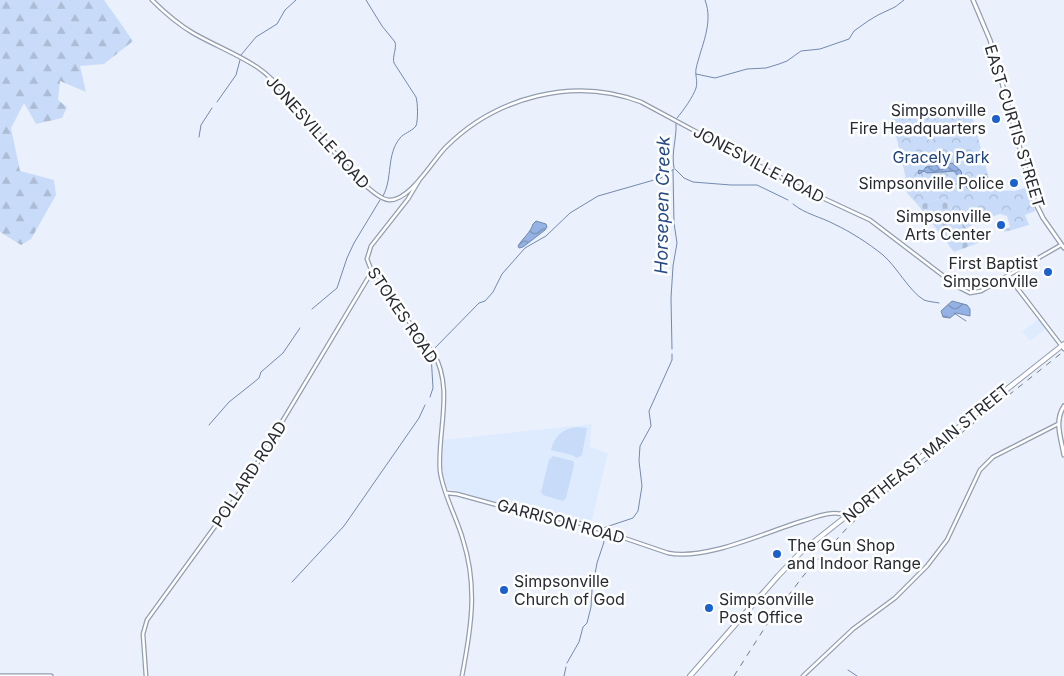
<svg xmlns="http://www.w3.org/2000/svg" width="1064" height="676" font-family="Inter,sans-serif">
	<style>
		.built { fill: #deebff }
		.grass { fill: #c8dbf8 }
		.forest { fill: url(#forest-firs) }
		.cemetery { fill: url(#cemetery-stones) }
		.park { fill: url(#park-crowns) }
		.water { fill: url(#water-waves); stroke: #7389ae }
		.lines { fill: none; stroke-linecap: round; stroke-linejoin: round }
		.stream { stroke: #7389ae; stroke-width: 1 }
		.tertiary-casing { stroke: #929daf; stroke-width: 5 }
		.secondary-casing { stroke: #929daf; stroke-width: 5.5 }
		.primary-casing { stroke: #929daf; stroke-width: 6 }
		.tertiary { stroke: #fff; stroke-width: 2.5 }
		.secondary { stroke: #fff; stroke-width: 3 }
		.primary { stroke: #fff; stroke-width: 4 }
		.rail { stroke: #757a82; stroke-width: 1; stroke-dasharray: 6 6; stroke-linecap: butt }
		.poi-dot { fill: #1c60cb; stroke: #fefefe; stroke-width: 2 }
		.labels { text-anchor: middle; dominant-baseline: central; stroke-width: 5; stroke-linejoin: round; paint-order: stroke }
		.poi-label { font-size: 16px; fill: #262a31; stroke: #fefefe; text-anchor: end }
		.street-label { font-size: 16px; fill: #262a31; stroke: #fefefe }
		.park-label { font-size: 16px; fill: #1f437e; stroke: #fefefe }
		.water-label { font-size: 18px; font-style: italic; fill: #274b87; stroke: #fefefe }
	</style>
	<defs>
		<pattern id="forest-firs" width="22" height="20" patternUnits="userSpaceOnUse" patternTransform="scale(1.25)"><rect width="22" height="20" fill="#c8dbf8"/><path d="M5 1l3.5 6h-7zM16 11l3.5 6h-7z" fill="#acbcd5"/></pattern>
		<pattern id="cemetery-stones" width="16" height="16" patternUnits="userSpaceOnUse" patternTransform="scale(1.25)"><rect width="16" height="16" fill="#c8dbf8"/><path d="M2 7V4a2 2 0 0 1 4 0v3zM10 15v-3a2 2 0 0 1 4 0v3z" fill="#acbcd5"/></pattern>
		<pattern id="park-crowns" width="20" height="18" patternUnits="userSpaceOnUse" patternTransform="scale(1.25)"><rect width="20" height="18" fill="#c8dbf8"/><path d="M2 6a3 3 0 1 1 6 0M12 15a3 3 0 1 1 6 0" fill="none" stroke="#acbcd5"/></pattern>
		<pattern id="water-waves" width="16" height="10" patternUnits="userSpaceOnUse" patternTransform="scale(1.25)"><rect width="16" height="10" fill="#94b2e3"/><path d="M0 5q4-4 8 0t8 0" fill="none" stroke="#7991b9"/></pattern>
	</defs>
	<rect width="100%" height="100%" fill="#eaf1fc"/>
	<path class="built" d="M1039,319L1046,329L1030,341L1022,331Z
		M592,424L590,447L608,453L591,524L564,516L521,509L447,488L442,474L443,440Z"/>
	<path class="grass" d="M577,427L587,428L582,455L577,458L572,455L551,450C554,437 563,428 577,427Z
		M553,456L573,461L574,465L566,498L563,501L543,495L541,492L549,460Z"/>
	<path class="forest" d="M0,0H104L133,41L104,64L80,66L86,92L60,81L58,100L67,107L62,118L36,124L24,103L11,128L20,171L54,180L56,195L31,239L21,245L0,232Z"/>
	<path class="cemetery" d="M943,198L978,243L954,252L918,205Z"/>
	<path class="park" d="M970,108L992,190L1015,191L1027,187L1035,211L1025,215L1029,225L1005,232L1004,230L1010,227L1007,216L1000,214L979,221L967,228L943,198L918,205L907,193L906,179L892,118Z"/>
	<path class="water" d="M952,163L961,171L963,180L974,183L980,177L986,174L988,185L985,187L980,185L978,188L972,191L968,189L954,171L927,173L924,171L919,174L918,172L919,170L923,171L926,167L937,165L939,169L942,170L946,165Z
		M536,221L546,224L547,227L545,230L523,247L519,248L518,246C522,239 531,232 533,224Z
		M952,301L967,305L970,309V316L956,313L950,318L943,317L941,311Z"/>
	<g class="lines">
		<path class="stream" d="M366,0L382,26L395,42C397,49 392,56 394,63L416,97C418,104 418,120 416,126C411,132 404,133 400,138C386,155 393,178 383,196
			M241,55L256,37L277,24L285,10L296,0
			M696,74L715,78L747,69L766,68L779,64L787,61L801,51L820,49L849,39L854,31L868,21L878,15L895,7L904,0
			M217,102L236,75L240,60
			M677,118C683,111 693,97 696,88C698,81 695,76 696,69C701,46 714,23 705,0
			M199,137L201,125L212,108
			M674,168C671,152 677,138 676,123
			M675,169L684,178L693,182L731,185H757L788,200
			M793,204C805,214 821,217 834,224C851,232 868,243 883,255C897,267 909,291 924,300C929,302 935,302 939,303
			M312,309L337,288L347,258L354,243L380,200
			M954,313L966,321
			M672,349L671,298L673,266L677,243L674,223L673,170
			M433,350L479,303L485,301L493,292L502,274L525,248L546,236L570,213L598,196L661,178L674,169
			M430,397L433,388L431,354
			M209,425L229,402L253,383L259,378L261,372L283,353L300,328
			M603,528L633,518L638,511L642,486L639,461L640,446L651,426L649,411L672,360V354
			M292,582L344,526L419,418L425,405
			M567,663L579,642L583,627L587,623L591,607L592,590L597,563L604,542L600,533L601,531
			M848,670L857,676
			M564,676L566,667"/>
		<g class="tertiary-casing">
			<path id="tertiary" d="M152,0C164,12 178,24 193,33C214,45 237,54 257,67C269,75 280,87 289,98C306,117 367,199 389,200C410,201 432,161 446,147C496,97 574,76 641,102L797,186L870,220L958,287L970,293L981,291L1061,245
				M420,179L408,199L371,246L367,259L374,277L434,354C454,389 437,433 440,471C443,494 457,518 463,540C478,587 471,629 462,676
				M1008,276L1064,349
				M447,493L457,494L508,508L583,524L668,553C708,561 769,530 809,519C821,515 833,511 846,515
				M146,676L143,634L147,620L240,492L371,273
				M803,676L853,629L895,598L927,566L947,540L980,470L993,457L1058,424"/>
		</g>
		<g class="secondary-casing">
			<path id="secondary" d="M973,0L990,40L998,68L1034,200L1043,218L1064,248
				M1064,406C1054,421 1061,438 1064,455
				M0,676H51"/>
		</g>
		<g class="primary-casing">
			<path id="primary" d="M690,676L778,576L801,552L1064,344"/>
		</g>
		<use href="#tertiary" class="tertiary"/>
		<use href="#secondary" class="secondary"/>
		<use href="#primary" class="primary"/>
		<path class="rail" d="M734,676L769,621L804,575L848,527L880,498L1064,351"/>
	</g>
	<g class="poi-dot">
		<circle cx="996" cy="119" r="5"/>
		<circle cx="1014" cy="183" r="5"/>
		<circle cx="1001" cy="225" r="5"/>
		<circle cx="1048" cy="272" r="5"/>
		<circle cx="777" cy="554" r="5"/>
		<circle cx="504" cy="590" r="5"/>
		<circle cx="709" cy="608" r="5"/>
	</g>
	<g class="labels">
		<g class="poi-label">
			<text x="986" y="110">Simpsonville<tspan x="986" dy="18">Fire Headquarters</tspan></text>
			<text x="1004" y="183">Simpsonville Police</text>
			<text x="991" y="216">Simpsonville<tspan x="991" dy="18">Arts Center</tspan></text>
			<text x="1038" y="263">First Baptist<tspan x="1038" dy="18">Simpsonville</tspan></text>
			<text x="787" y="545" text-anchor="start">The Gun Shop<tspan x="787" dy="18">and Indoor Range</tspan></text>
			<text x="514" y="581" text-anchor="start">Simpsonville<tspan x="514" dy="18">Church of God</tspan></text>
			<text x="719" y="599" text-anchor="start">Simpsonville<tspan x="719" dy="18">Post Office</tspan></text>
		</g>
		<g class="street-label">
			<text transform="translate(1015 126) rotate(73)">EAST CURTIS STREET</text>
			<text transform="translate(318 132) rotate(48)">JONESVILLE ROAD</text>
			<text transform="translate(759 164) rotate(28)">JONESVILLE ROAD</text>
			<text transform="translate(403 315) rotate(56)">STOKES ROAD</text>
			<text transform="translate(926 453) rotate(-39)">NORTHEAST MAIN STREET</text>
			<text transform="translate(249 474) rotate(-57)">POLLARD ROAD</text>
			<text transform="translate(561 521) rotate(15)">GARRISON ROAD</text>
		</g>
		<g class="park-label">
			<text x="941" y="157">Gracely Park</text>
		</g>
		<g class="water-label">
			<text transform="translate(662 205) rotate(-89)">Horsepen Creek</text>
		</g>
	</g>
</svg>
